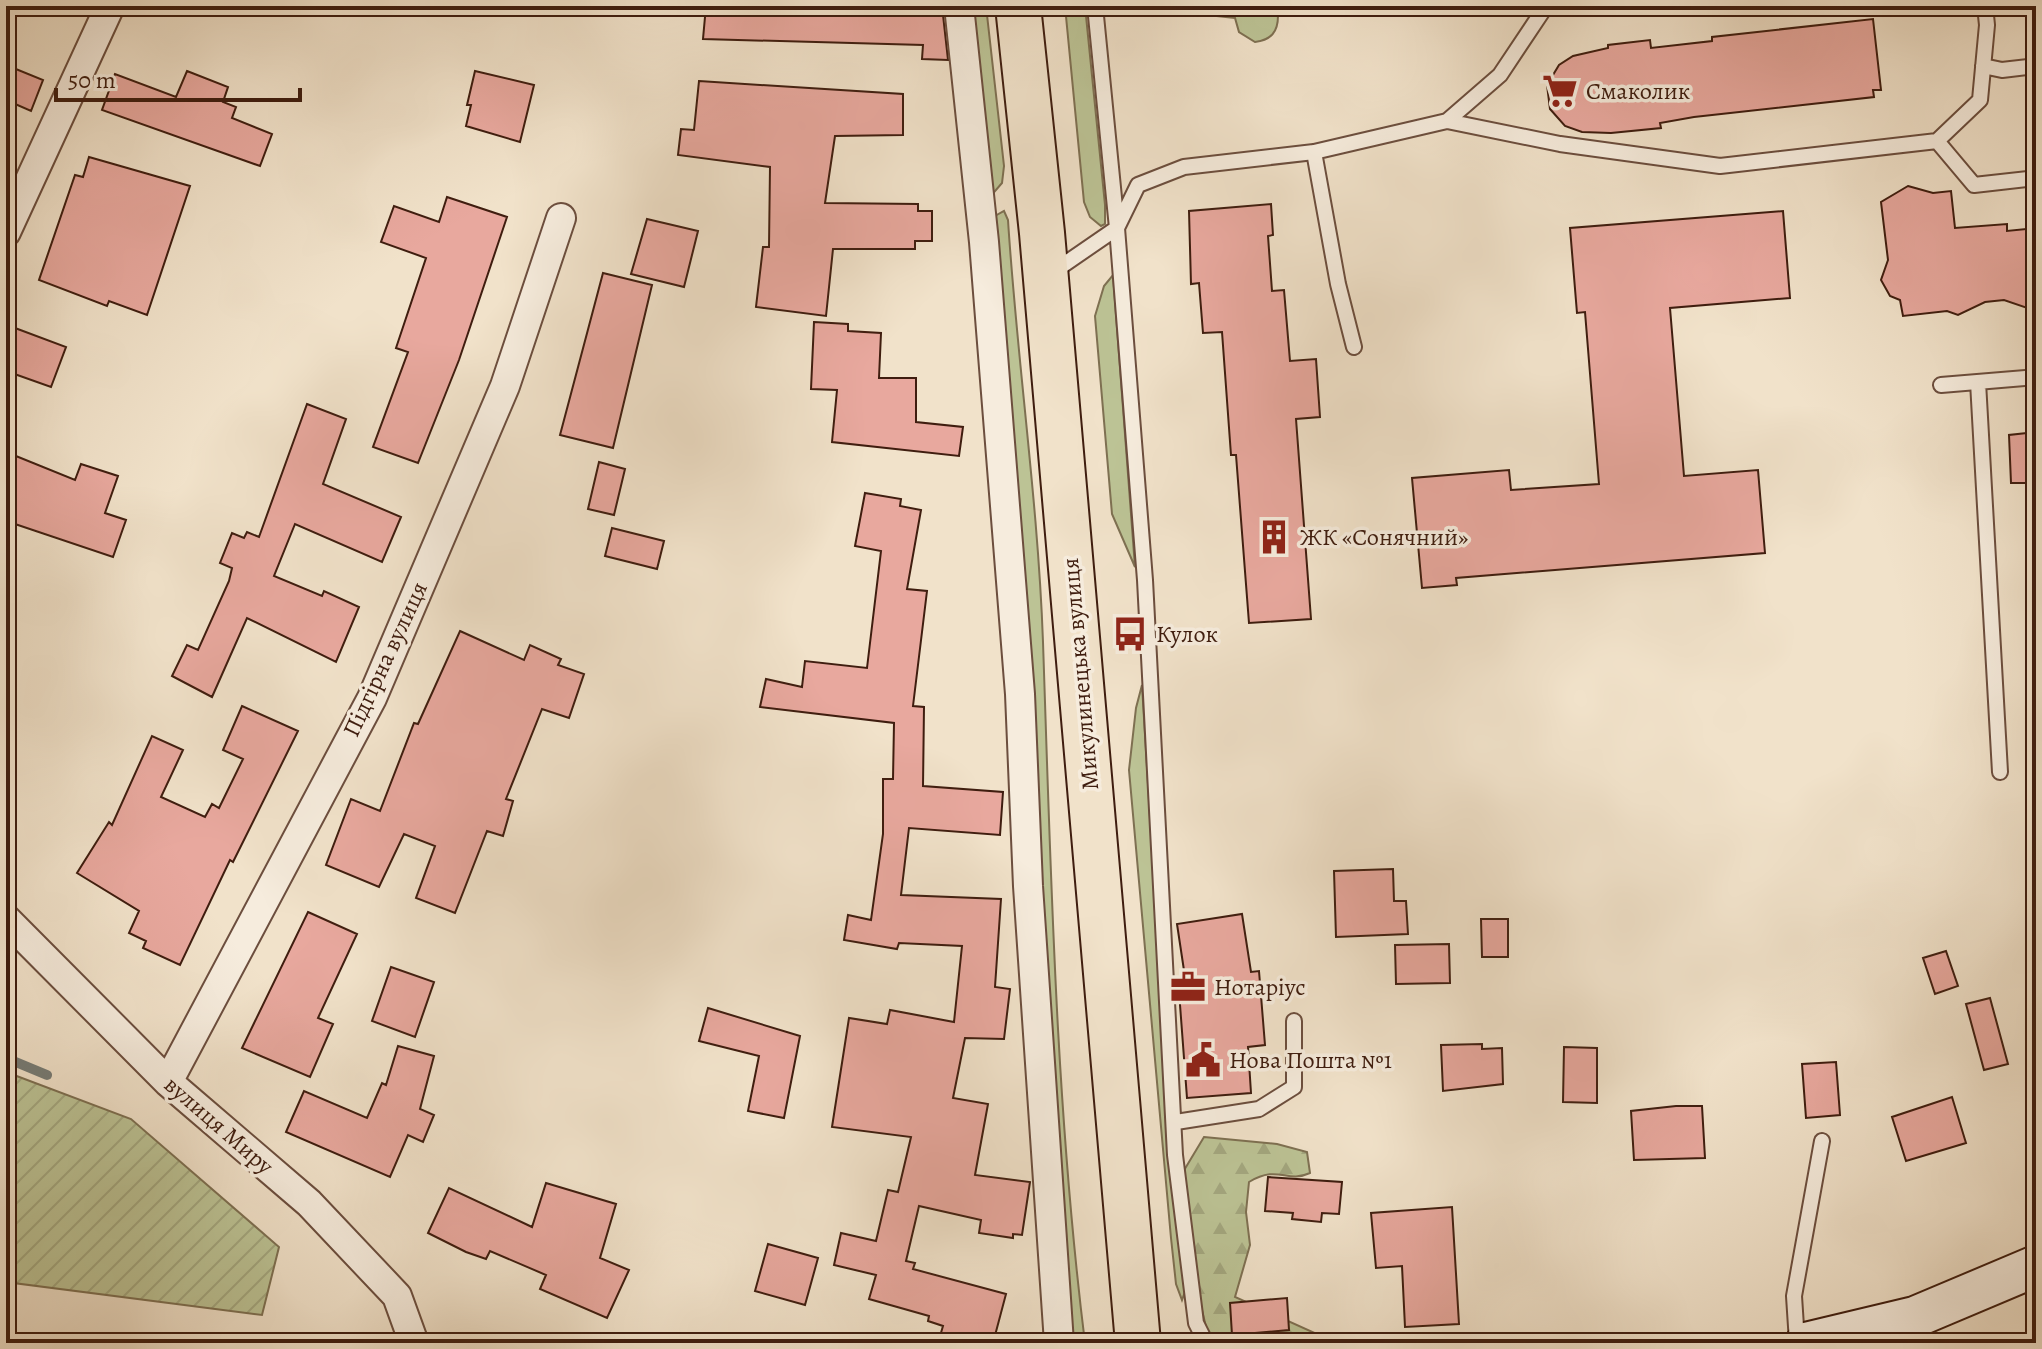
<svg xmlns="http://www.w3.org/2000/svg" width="2042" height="1349" font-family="Alegreya,serif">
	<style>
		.green { fill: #bcc395; stroke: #7e7052; stroke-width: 2 }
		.forest { fill: url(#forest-firs); stroke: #7e7052; stroke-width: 2 }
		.garden { fill: url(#garden-furrows); stroke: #7e7052; stroke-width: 2 }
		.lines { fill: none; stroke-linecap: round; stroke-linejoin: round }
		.stream { stroke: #777d77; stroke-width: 10 }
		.building { fill: #e8a89e; stroke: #3f1d0f; stroke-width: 2 }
		.lane-casing { stroke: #6c4e3e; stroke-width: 18 }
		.street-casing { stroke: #6c4e3e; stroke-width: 32 }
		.secondary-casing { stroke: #3f1d0f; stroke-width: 44 }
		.highway-casing { stroke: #3f1d0f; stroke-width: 48 }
		.lane { stroke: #f6ecdd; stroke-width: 14 }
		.street { stroke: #f6ecdd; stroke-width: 28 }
		.secondary { stroke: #f6ecdd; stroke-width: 40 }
		.highway { stroke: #f1e2ca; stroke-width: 44 }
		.labels { text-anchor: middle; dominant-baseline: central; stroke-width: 7; stroke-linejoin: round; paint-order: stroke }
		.poi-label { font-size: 24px; fill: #3f1d0f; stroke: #f6ecdd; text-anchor: start }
		.street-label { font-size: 24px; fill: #3f1d0f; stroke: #f6ecdd }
	</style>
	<defs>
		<pattern id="forest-firs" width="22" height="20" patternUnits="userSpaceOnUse" patternTransform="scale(2)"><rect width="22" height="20" fill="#bcc395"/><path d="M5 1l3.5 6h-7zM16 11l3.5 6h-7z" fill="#a3a77f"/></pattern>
		<pattern id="garden-furrows" width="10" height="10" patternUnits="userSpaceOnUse" patternTransform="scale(2)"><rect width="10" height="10" fill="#bcc395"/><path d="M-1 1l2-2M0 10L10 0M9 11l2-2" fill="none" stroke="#a3a77f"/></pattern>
	</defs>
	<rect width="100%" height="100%" fill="#f1e2ca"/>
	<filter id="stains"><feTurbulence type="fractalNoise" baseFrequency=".0025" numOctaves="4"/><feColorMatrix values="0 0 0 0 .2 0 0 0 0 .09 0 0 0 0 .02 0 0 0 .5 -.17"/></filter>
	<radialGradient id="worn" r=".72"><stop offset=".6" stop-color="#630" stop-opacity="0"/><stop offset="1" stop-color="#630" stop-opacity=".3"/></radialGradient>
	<path class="green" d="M965,6H986L1004,166L1002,183L990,197Z
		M1065,6H1085L1105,205V224L1101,226L1090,217L1084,202Z
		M1209,6H1298L1287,14L1278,16C1278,32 1271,40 1255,42L1239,32L1235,18L1217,16Z
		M1004,211L1008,220C1017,361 1038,501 1043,642C1051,877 1056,1110 1085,1343H1069L995,216Z
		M1113,275L1135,567L1112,514L1095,316L1104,286Z
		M1142,685L1169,1132L1186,1289L1182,1300L1176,1284L1171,1238L1129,770L1136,708Z"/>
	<path class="forest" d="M1204,1137L1277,1144L1307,1152L1310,1173C1286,1184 1279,1164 1249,1182L1246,1212L1250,1245L1235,1297L1317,1334L1315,1343L1209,1340L1189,1254L1183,1172Z"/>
	<path class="garden" d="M6,1072L131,1119L279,1247L262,1315L6,1282Z"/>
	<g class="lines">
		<path class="stream" d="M6,1058L47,1075"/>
	</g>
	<path class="building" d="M706,6H942L948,60L922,59L923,45L703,39Z
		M1873,19L1881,90H1873L1874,97L1694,117L1660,123L1661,128L1611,133L1582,132L1565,126L1550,109L1547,85L1559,65L1573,56L1608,48V45L1650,40L1651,48L1712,41V37Z
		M6,65L43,80L31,111L6,100Z
		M187,71L228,87L223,102L236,107L232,118L272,134L260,166L102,110L115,74L176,97Z
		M475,71L534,85L520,142L466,126L471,105H467Z
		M699,81L903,94V135L835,136L825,203L918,204V211H932V241H915V249H833L826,316L756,307L763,247H769L770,167L678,155L681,129L694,130Z
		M89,157L190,186L147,315L109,301L107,306L39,280L75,175L83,177Z
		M1908,186L1933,193L1951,191L1955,228L2007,224V231L2036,228V311L2004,300L1985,302L1958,315L1947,311L1903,316L1900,300L1890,296L1881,280L1888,260L1881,202Z
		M447,197L507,217L459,360L418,463L373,447L408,352L396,348L426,258L381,242L394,206L439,222Z
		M1271,204L1273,235L1268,236L1272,291L1284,290L1290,361L1316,359L1320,417L1296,419L1311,619L1249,623L1236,455H1231L1222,332L1203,333L1199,283L1191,284L1189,211Z
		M1783,211L1790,298L1670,308L1684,476L1758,470L1765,553L1456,578L1457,585L1422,588L1412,478L1509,470L1511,490L1599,484L1585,312L1577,313L1570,228Z
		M647,219L698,231L684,287L631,274Z
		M603,273L652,285L613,448L560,435Z
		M814,322L848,324V331L881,333L879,378H916V422L963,427L959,456L832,442L837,390L811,389Z
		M15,328L66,347L51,387L6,371V352Z
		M307,404L346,419L323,484L401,517L382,562L295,524L274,576L322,596L324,591L359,607L336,662L247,618L212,697L172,676L187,645L198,650L229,581L232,568L220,563L232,533L244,538L247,532L259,537Z
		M2036,432V483H2011L2009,435Z
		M6,452L75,480L81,464L118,476L105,513L126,520L113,557L6,521Z
		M599,462L625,469L614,515L588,509Z
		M865,493L901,499L900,506L921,510L907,589L927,591L913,706L924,707L923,786L1003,792L1000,835L909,828L901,895L1001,899L995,987L1010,989L1004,1039L965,1038L953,1098L988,1104L975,1175L1030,1182L1022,1235L1013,1234V1238L979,1233L981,1220L919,1206L906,1261L915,1263L913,1269L1006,1294L993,1343H938L943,1326L928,1321L929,1316L869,1299L876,1275L834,1265L841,1233L876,1241L888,1190L898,1192L911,1137L832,1127L849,1018L887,1024L890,1010L954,1022L962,946L899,943L897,949L844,940L848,915L871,920L883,834V779H893L894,723L760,707L766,679L802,687L805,661L867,668L881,551L855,546Z
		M612,528L664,541L657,569L605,556Z
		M460,631L524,660L530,645L561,659L558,665L584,674L569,718L542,709L506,799L513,801L503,836L487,831L455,913L416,898L435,846L404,834L379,887L326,865L351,799L380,811L414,723L418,724Z
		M242,706L298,731L233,862L230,860L180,965L143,948L146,941L129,933L139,911L77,873L109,822L112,825L152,736L183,750L161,797L205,817L212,804L219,808L243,759L223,750Z
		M1393,869L1394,901H1406L1408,934L1336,937L1334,871Z
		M308,912L357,934L318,1018L333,1024L310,1077L242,1048Z
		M1242,914L1251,972L1259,971L1265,1045L1248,1047L1251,1093L1187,1098L1178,978L1185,977L1177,924Z
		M1481,919H1508V957H1482Z
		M1449,944L1450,983L1396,984L1395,945Z
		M1946,951L1958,986L1935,994L1923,958Z
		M391,967L434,982L415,1037L372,1021Z
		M1990,998L2008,1064L1984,1070L1966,1004Z
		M708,1008L800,1036L784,1118L748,1111L759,1056L699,1041Z
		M1482,1044V1049L1502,1048L1503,1084L1443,1091L1441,1045Z
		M398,1046L434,1056L420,1109L434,1115L423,1142L408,1135L390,1177L286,1132L304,1091L367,1118L382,1083L386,1085Z
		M1564,1047L1597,1048V1103L1563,1102Z
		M1836,1062L1840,1115L1806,1118L1802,1064Z
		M1952,1097L1966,1143L1906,1161L1892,1117Z
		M1676,1106H1702L1705,1158L1634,1160L1631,1111Z
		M1268,1177L1342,1182L1339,1214L1322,1213L1321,1222L1292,1219L1293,1213L1265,1211Z
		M546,1183L616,1204L600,1258L629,1270L607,1318L540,1289L546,1275L490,1251L486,1259L466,1252L428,1233L449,1188L532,1227Z
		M1452,1207L1459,1324L1405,1327L1402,1266L1376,1268L1371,1213Z
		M768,1244L818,1258L805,1305L755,1291Z
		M1287,1298L1289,1330L1232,1335L1230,1303Z"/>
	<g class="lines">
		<g class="lane-casing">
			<path id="lane" d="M1983,66L2002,70L2036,66
				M1447,121L1500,75L1546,6
				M1937,141L1974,185L2036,178
				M1314,152L1338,284L1354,347
				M1053,272L1117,228L1095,6
				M1978,382L2000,772
				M1941,385L2036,377
				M1176,1122L1259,1109L1294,1087V1021
				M1797,1342L1794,1296L1822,1141
				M1206,1343L1196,1323L1175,1155L1145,580L1117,228L1138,185L1184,167L1314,152L1447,121L1560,144L1720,166L1937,141L1980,100L1987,25L1985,6"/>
		</g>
		<g class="street-casing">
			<path id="street" d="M959,6L984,242L1020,694L1028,886L1059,1343
				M6,232L110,6
				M6,919L168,1082L309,1203L397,1296L414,1343
				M168,1082L372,698L505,386L561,218"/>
		</g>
		<g class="secondary-casing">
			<path id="secondary" d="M1806,1343L1915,1317L2036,1266"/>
		</g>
		<g class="highway-casing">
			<path id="highway" d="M1018,6L1042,233L1138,1343"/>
		</g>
		<use href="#lane" class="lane"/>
		<use href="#street" class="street"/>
		<use href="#secondary" class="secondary"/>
		<use href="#highway" class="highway"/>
	</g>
	<defs>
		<g id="supermarket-bare" transform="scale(2.76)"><path d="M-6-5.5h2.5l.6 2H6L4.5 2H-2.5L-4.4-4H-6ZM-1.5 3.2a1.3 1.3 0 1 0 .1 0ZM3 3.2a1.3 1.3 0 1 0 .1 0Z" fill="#8f2418" stroke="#f6ecdd" stroke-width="2.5" paint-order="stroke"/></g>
		<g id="building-bare" transform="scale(2.76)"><path d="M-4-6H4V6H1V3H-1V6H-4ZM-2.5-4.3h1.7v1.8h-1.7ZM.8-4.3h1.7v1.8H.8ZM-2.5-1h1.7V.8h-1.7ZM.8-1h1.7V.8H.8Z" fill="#8f2418" stroke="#f6ecdd" stroke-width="2.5" paint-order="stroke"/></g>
		<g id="bus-bare" transform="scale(2.76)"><path d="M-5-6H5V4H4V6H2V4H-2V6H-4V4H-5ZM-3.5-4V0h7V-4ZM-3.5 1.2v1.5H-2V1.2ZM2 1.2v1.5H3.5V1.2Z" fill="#8f2418" stroke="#f6ecdd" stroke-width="2.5" paint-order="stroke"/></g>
		<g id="office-bare" transform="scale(2.76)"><path d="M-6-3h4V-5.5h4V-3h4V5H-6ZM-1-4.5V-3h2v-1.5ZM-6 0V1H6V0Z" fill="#8f2418" stroke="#f6ecdd" stroke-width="2.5" paint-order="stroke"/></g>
		<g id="civic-bare" transform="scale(2.76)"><path d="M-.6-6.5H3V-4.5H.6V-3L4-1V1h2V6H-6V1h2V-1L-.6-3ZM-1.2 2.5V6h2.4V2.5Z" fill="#8f2418" stroke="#f6ecdd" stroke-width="2.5" paint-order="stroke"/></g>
	</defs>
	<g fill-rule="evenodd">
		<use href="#supermarket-bare" x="1560" y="91"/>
		<use href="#building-bare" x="1274" y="537"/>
		<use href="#bus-bare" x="1130" y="634"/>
		<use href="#office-bare" x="1188" y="987"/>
		<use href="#civic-bare" x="1203" y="1060"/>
	</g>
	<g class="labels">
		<g class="poi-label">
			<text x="1586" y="91">Смаколик</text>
			<text x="1300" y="537">ЖК «Сонячний»</text>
			<text x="1156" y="634">Кулок</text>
			<text x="1214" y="987">Нотаріус</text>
			<text x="1229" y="1060">Нова Пошта №1</text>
		</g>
		<g class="street-label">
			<text transform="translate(385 659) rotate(-65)">Підгірна вулиця</text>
			<text transform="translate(1080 674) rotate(-95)">Микулинецька вулиця</text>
			<text transform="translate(219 1125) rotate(41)">вулиця Миру</text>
		</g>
	</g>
	<rect width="2042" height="1349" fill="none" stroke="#f1e2ca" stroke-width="32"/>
	<rect x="8" y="8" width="2026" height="1333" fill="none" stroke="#3f1d0f" stroke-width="4"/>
	<rect x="16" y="16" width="2010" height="1317" fill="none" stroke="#3f1d0f" stroke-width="2"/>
	<path d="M56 88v12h244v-12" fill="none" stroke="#3f1d0f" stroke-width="4"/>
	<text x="68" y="88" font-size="24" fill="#3f1d0f" stroke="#f6ecdd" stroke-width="6" paint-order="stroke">50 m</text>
	<rect width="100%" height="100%" filter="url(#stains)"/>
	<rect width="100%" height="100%" fill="url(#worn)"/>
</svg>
